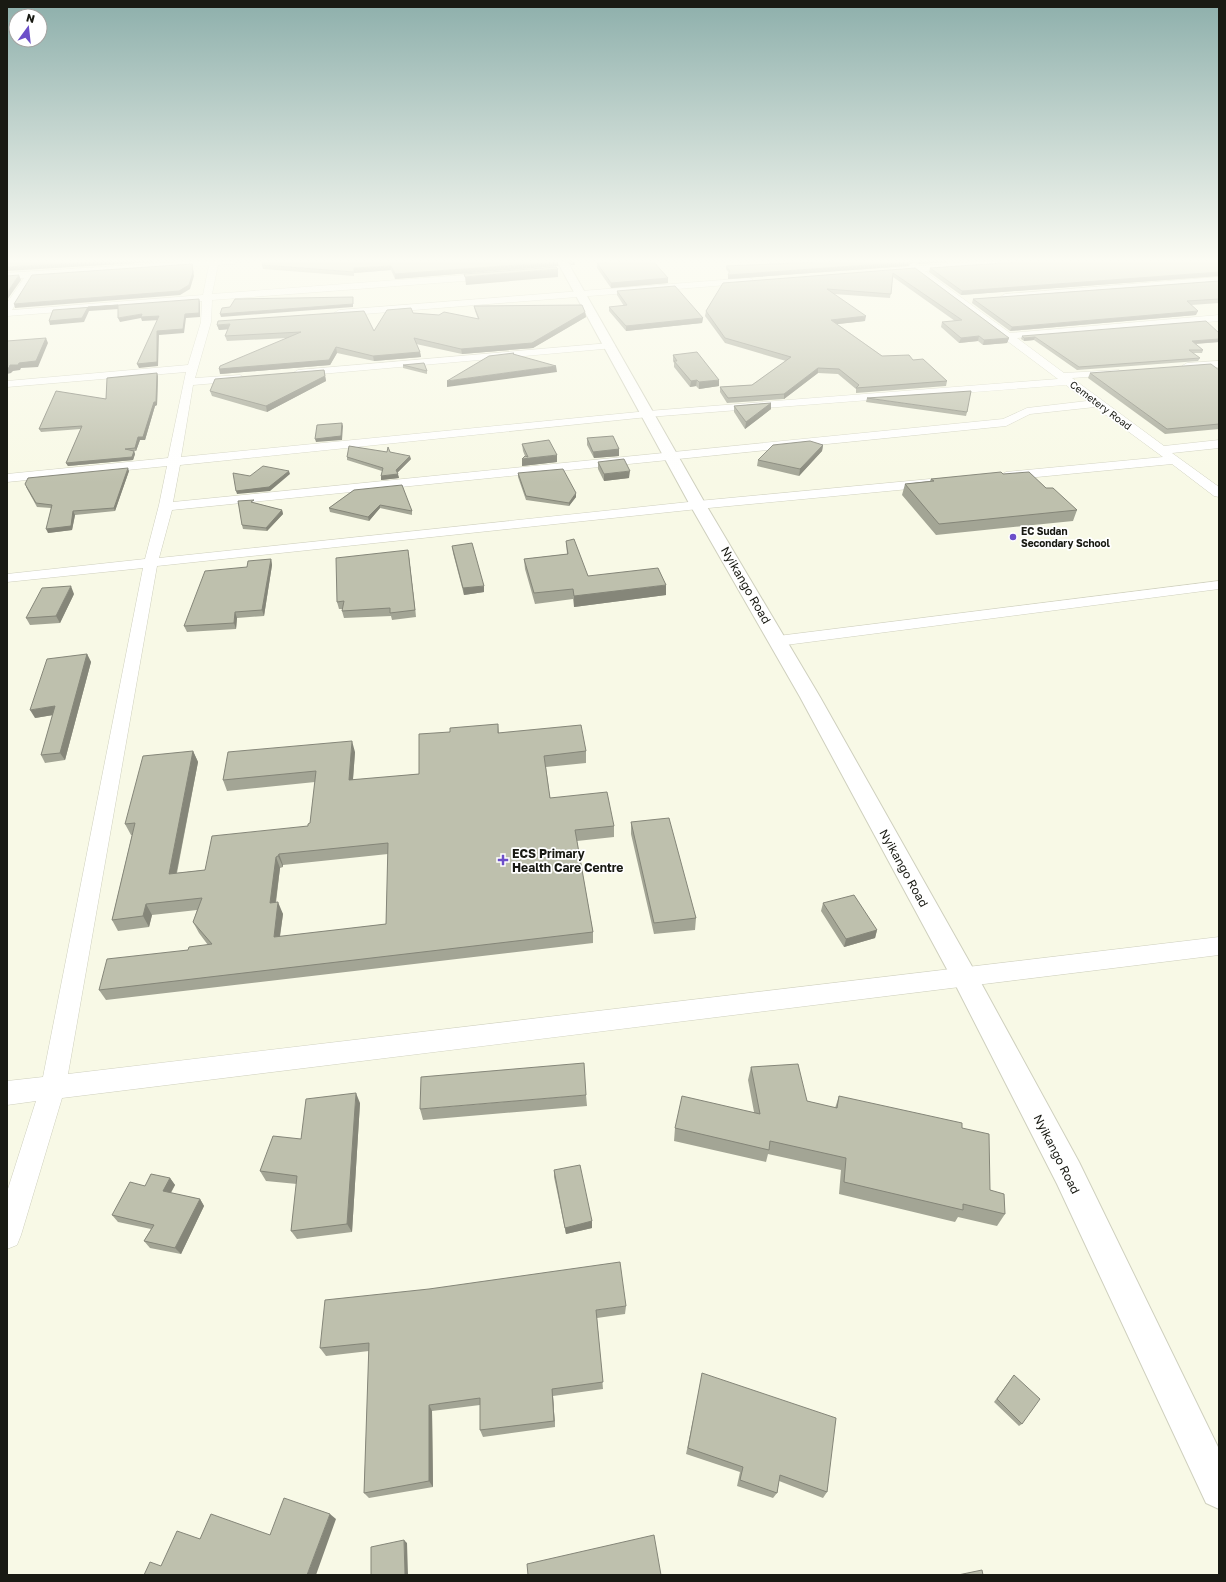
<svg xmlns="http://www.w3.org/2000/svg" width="1226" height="1582" font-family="'Golos Text',sans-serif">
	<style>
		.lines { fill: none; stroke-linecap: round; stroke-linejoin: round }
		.minor-casing { stroke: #cfd0be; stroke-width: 1 }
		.tertiary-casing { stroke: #cfd0be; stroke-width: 2 }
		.minor { fill: #fff; fill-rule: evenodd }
		.tertiary { fill: #fff; fill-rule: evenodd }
		.wall { fill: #a3a595; fill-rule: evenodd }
		.shaded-wall { fill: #858679 }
		.building { fill: #bec0ad; stroke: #858679; fill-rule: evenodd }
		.poi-dot { fill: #6c4fc9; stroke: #fff; stroke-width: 1.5 }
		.labels { text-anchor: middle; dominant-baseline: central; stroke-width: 3.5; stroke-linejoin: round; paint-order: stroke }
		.far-street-label { font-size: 10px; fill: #191a13; stroke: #fff }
		.far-poi-label { font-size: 10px; font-weight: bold; fill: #191a13; stroke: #fff; text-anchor: start }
		.street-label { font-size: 12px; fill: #191a13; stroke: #fff }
		.poi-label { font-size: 12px; font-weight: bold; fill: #191a13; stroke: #fff; text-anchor: start }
	</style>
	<rect width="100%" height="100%" fill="#f8f9e6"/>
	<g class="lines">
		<g class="minor-casing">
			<path id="minor" d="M195,261H238L234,264L218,265L212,294L490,273L494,276L490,279L212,300L211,322L195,378L240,375L245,378L240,381L193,385L181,457L648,411L1058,379L915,272L892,274L888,271L892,268L909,267L910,264L913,263L919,266L984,261H1021L1017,264L925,271L1010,333L1219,315V321L1017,338L1064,373L1119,370L1120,372L1115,375L1072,378L1164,446L1219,440V448L1172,453L1219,487V497L1214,496L1172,464L1006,480L1001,479L1000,476L1006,472L1163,457L1095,407L1030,414L1006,426L172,510L159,558L698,501L930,479L936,483L930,487L698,509L157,566L68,1074L1219,937V955L62,1098L21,1235L17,1245L7,1249V1192L36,1101L7,1105V1081L43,1077L143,568L7,582V574L145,559L159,505L167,466L7,482V474L168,458L186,372L7,387V381L188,365L201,322L202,301L7,316V303L24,278L7,279V273ZM209,265L203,295L12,310L33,277ZM1066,385L1087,401L1027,408L1003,419L173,502L180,465L648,417Z
				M1219,277V283L1005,300L1000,297L1005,294Z
				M749,278L752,279V283L339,316L334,313L339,310Z
				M610,343L614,344L615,346L614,348L298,376L293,373L298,370Z
				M1219,361V367L1187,369L1182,366L1187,363Z
				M1219,581V589L778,646L772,644L770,641L772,638L778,636Z"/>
		</g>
		<g class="tertiary-casing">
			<path id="tertiary" d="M557,261H567L706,505L820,697L974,970L1079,1162L1219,1449V1509L1206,1503L1057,1184L956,986L800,697L690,505Z"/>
		</g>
		<use href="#minor" class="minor"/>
		<use href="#tertiary" class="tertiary"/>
	</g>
	<path class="wall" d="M568,261H575V265H571Z
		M841,261H962L918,264L913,262L908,266L728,279L729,273L726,269V266Z
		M1219,261V276L961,295L929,272L930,268L1018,262Z
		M597,263L668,278V283L611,288L597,268Z
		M262,265L558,266L395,279L391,270L354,273V276L263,269Z
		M915,268L1009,338L1007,343L983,345L978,341L959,343L941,327L942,322L955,321L893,277L890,298L834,294L865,321L837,324L882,356L913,360L947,381L946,386L856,393V389L838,374L818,373L784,399L727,403L720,392V387L752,385L786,361L725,343L705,316L706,311Z
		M1219,281V303L1191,305L1196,315L1010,331L972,303L973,299Z
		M617,291L703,318L702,323L626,331L609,311V307L624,306L617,295Z
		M474,306L585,312L586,317L533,348L462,354L416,344L420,352L421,357L374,361L337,353L330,365L220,374L287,338L227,341L225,336L228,329L219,330L217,325L374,331L413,313L478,319L475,311Z
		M1219,333V342L1196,344L1203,350L1202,353H1193L1200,358L1198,361L1077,370L1034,340L1024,341L1021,339L1022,336Z
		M673,355L719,386L699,389L696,386L690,387L674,367V363L673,361Z
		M403,365L427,371V374L403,368Z
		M324,370L326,381L267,412L212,396L210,391Z
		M1219,370V429L1165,434L1088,378L1090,373Z
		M158,376L157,405L155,406L145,440H140L136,451H134L135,454L133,460L68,466L66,463L81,429L41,432L39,429Z
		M867,398L967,412L966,416L866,402Z
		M771,403V409L745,429L734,412V406Z
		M587,438L619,449V456L594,458L587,445Z
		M522,444L557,462L522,466L525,456L523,451Z
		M823,445L822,451L799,476L757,466L758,460Z
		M390,452L411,459L397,473L399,478L381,480L382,471L347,460V457Z
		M598,462L629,478L604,481L598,469Z
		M129,471L115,511L75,515L72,530L48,533L51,508L37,507L26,487Z
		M518,473L576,497L569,506L526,500L518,477Z
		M1003,474L1046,488L1077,510L1073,521L936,535L902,495L905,484L930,481L931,479Z
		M354,490L412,511V515L380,508L369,521L330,512L329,508Z
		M255,503L282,510L283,514L267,531L243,529L242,525Z
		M566,541L588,576L666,595L574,607L573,599L535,604L525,569L524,559L567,554Z
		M452,546L484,592L464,595L453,553Z
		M409,557L416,617L392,620L391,616L344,618L342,611L343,609H339L337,602Z
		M271,559L272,565L264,616L237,618L236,629L187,632L184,626L247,567Z
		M74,594L60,623L30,625L26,618Z
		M87,654L91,662L65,760L45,763L41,755L53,715L35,718Z
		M498,724L499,733L586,751V763L546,767L550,798L614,826V837L577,841L593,932V943L106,1000L99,990L188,950L208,945L199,933L193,922L197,910L152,915L149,927L118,931L112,920L132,835H131L125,824L193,751L198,762L177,873L205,870L308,826L310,823L315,782L227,791L223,780L355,752L353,780L419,774L450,732ZM388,854L386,924L280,937L283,914L276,903L280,868L283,867V865Z
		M631,822L696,918L695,930L654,934L631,834Z
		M823,903L877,930L875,938L844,947L821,911Z
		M751,1067L807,1101L835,1108L839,1096L962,1128L990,1190L1005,1214L997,1226L958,1217L955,1222L839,1194L841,1170L768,1154L766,1162L674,1141L675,1128L754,1112L748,1080Z
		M586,1095L587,1106L423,1120L420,1109Z
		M360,1103L352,1232L297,1239L291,1231L297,1184L266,1181L260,1171L301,1139Z
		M554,1170L592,1221V1228L566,1234L554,1177Z
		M170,1178L175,1185L171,1193L200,1199L204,1206L181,1254L150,1248L144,1241L151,1229L118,1222L112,1215L145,1186Z
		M626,1306L625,1314L597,1318L603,1389L553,1396L555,1427L483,1437L480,1430V1405L432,1411L433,1487L369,1498L364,1493L369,1351L326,1356L320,1348Z
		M1014,1375L1022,1424L1019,1426L994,1402L1012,1378Z
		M701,1381L827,1492L823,1498L779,1481L777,1493L773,1498L737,1486L740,1472L686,1454Z"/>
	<path class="shaded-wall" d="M103,261H171L7,271V267Z
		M571,261H575V265H571Z
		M910,261H913L908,266L728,279V275Z
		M919,261H962L918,264Z
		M558,262V266L395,279V274Z
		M192,264L194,276L190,289L180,295L15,308L14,304Z
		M391,266V270L354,273V276V268Z
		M558,269V277L466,285L465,277Z
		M1219,272V276L961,295L962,291Z
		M19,275L21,280L7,300V293Z
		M668,278V283L611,288V283Z
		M353,297V307L221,317L220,314Z
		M199,299L200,303V317L186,318L184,333L159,335L158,366L139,368L137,364L157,331L185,314Z
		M118,305L119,309L89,311L84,322L50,325L49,321L88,307Z
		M1198,311L1196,315L1010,331L1012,327Z
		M585,312L586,317L533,348L462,354L461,349Z
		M142,314L159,316L160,320L142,321L141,318L120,322L118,318Z
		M866,316L865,321L830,325L831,320Z
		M703,318L702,323L626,331V326Z
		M230,324L232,329L219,330L217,325Z
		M979,336L978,341L959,343L961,338Z
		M1035,337L1034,340L1024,341V338Z
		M46,338L48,343L38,367L21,368L20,370L13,371L11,373L7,374V368L10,365L19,363Z
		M1009,338L1007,343L983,345L984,340Z
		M1219,339V342L1191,344L1192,341Z
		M336,347L337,353L330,365L220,374L219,369Z
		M420,352L421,357L374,361L373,356Z
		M556,366L557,372L447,387V381Z
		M818,368V373L784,399V394Z
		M324,370L326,381L267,412L266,406Z
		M157,373L158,376L157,405L155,406L145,440H140L136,451L135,448Z
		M697,380L696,386L690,387L691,381Z
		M719,380V386L699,389V382Z
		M771,403V409L745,429L746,422Z
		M342,423L343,426L342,440L316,442L315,439Z
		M823,445L822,451L799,476L800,469Z
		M619,449V456L594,458L593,452Z
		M134,451L135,454L133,460L68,466L66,463Z
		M557,455V462L522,466V459Z
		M410,456L411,459L397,473L396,470Z
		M128,468L129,471L115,511L114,508Z
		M289,471L290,474L270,491L237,494L236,491Z
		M630,471L629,478L604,481V474Z
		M398,474L399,478L381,480V476Z
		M576,493V497L569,506V503Z
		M380,505V508L369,521L368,517Z
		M282,510L283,514L267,531L266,528Z
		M73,511L75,515L72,530L48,533L46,529Z
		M408,550L409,557L416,617L415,610Z
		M271,559L272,565L264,616L262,610Z
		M666,585V595L574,607V596Z
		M71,586L74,594L60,623L56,616Z
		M484,586V592L464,595L463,588Z
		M235,612L237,618L236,629L234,623Z
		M87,654L91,662L65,760L60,753Z
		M55,706L59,714L35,718L30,710Z
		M352,741L355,752L352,791L349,780Z
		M193,751L198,762L174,885L169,874Z
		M279,854L283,865V867L278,856Z
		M276,857L280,868L274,914L270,903Z
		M278,902L283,914L278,948L274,937Z
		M146,904L152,915L149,927L143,916Z
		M877,930L875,938L844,947L846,939Z
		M356,1093L360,1103L352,1232L347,1224Z
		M170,1178L175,1185L168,1197L163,1191Z
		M200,1199L204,1206L181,1254L175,1248Z
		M592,1221V1228L566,1234L565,1228Z
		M552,1389L553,1396L555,1427L554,1421Z
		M429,1405L432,1411L433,1487L429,1481Z
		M330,1514L336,1519L316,1575H307Z
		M404,1540L407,1543L408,1575H405Z"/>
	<path class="building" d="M7,261H103L7,267Z
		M263,261H557L558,262L395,274L391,266L354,268V272L262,265Z
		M626,261H653L668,278L611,283L597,263Z
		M841,261H910L909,262L728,275L730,271L726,266Z
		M1019,261H1219V272L962,291L930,268L1018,262Z
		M192,264L193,272L189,285L179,291L14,304L32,275Z
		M556,267L558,269L465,277L464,274Z
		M915,268L1009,338L984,340L979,336L961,338L942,322L962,320L893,273L891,294L827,289L866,316L831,320L882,356L909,355L913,360L923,359L947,381L856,388L859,385L839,369L818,368L784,394L728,398L720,387L752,385L791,357L725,338L706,311L723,283Z
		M19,275L7,293V276Z
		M1219,281V299L1187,301L1198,311L1012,327L973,299Z
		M675,286L703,318L626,326L609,307L627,305L617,291Z
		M353,297V304L220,314L222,308L230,307L235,299Z
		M199,299V313L185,314L183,329L157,331V362L137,364L159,316L141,317L142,314L118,318V305L88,307L82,318L49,321L53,310Z
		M582,305L585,312L532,343L461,349L414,338L420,352L373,356L336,347L329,360L219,369L220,366L301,332L225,336L230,324L217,325L218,321L364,311L374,331L387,310L411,308L413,313L439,315L444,312L479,319L474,306Z
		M1206,321L1219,333V339L1192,341L1203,350H1189L1200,358L1079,367L1035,337L1024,338L1022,336Z
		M46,338L36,361L19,363L18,365H10L9,368H7V341Z
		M697,352L719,380L699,382L697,380L691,381L674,361H677L673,355Z
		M514,353L513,354L556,366L447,381L489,356Z
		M424,363L427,371L403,365Z
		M1211,364L1219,370V424L1167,429L1090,373Z
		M324,370L325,376L266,406L210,391L215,379Z
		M157,373L156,402H154L143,437H138L135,448L125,449L134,451L132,457L66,463L82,426L39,429L56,391L106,399L107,378Z
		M971,391L967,412L867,398Z
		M771,403L746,422L734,406Z
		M342,423L341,436L315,439L317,425Z
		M613,436L619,449L593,452L587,438Z
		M549,440L557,455L522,459L525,456L528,457L522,444Z
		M810,441L823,445L800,469L758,460L773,445Z
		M349,446L387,452L388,447L390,452L410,456L396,470L398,474L381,476L383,468L347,457Z
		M624,459L630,471L604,474L598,462Z
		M263,466L289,471L269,487L236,491L233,473L250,476Z
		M128,468L114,508L73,511L71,526L46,529L52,505L36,503L25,484L28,478Z
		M563,469L576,493L569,503L526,496L518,473Z
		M1001,472L1003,474L1029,472L1046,488H1053L1077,510L939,524L905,484L934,481L931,479Z
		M402,485L412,511L380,505L368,517L329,508L354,490Z
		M254,500L251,502L282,510L266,528L242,525L238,501Z
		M574,539L588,576L658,568L666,585L574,596L573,589L534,593L524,559L568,554L566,541Z
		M472,543L484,586L463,588L452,546Z
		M408,550L415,610L390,613V608L342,611L344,601L337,602L336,558Z
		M271,559L262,610L235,612L234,623L184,626L205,571L247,567L248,561Z
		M71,586L56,616L26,618L42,588Z
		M87,654L60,753L41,755L55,706L30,710L47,659Z
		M498,724V733L581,725L586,751L544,756L550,798L607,792L614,826L575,830L593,932L99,990L107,959L188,950L189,947L212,944L193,922L202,898L146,904L143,916L112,920L135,823L125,824L143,756L193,751L169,874L205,870L212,836L308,826V824L310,823L316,771L223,780L228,752L352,741L349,780L419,774V734L450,732V728ZM388,843L386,924L274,937L278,902L270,903L276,857L278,856L279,854Z
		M669,818L696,918L654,923L631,822Z
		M854,895L877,930L846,939L823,903Z
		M584,1063L586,1095L420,1109L421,1077Z
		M798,1064L807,1101L837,1108L839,1096L962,1123V1128L989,1134L990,1190L1004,1194L1005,1214L963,1204V1210L844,1182L846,1158L770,1141L769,1150L675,1128L682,1096L760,1114L751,1067Z
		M356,1093L347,1224L291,1231L297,1176L260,1171L273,1136L301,1139L306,1099Z
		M580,1165L592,1221L565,1228L554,1170Z
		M151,1174L170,1178L163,1191L200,1199L175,1248L144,1241L154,1225L112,1215L130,1182L145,1186Z
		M620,1262L626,1306L596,1310L603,1382L552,1389L554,1421L480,1430V1398L429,1405V1481L364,1493L369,1343L320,1348L325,1300L429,1289Z
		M702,1373L836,1418L827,1492L780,1475L777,1493L740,1480L743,1467L688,1448Z
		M1014,1375L1040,1399L1022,1424L997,1399Z
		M284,1498L330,1514L307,1575H144L150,1562L161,1566L177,1531L200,1539L211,1514L270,1535Z
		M654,1535L661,1575H528L527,1564Z
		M404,1540L405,1575H371V1547Z
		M982,1570L983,1575H958Z"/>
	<linearGradient id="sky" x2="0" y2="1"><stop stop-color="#8dafab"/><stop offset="0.54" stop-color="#fcfcf4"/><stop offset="1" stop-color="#fcfcf4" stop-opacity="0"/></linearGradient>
	<rect width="1226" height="483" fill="url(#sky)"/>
	<g class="poi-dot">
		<circle cx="1013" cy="537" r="4"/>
		<path d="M501 854h4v4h4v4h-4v4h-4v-4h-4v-4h4z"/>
	</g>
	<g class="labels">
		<g class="far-street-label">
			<text transform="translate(1101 405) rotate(37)">Cemetery Road</text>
		</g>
		<g class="far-poi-label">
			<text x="1021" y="531">EC Sudan<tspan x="1021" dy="12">Secondary School</tspan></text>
		</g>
		<g class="street-label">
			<text transform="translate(746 585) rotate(60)">Nyikango Road</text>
			<text transform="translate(904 868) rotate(61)">Nyikango Road</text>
			<text transform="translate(1057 1154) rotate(63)">Nyikango Road</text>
		</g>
		<g class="poi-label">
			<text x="512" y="853">ECS Primary<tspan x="512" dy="14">Health Care Centre</tspan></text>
		</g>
	</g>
	<rect width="1226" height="1582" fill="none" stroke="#191a13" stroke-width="16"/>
	<g transform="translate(28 28) rotate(15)"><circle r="19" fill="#ffffff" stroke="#a3a3a1"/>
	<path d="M0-3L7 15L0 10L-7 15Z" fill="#6c4fc9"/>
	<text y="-6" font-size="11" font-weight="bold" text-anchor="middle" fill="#191a13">N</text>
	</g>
</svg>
